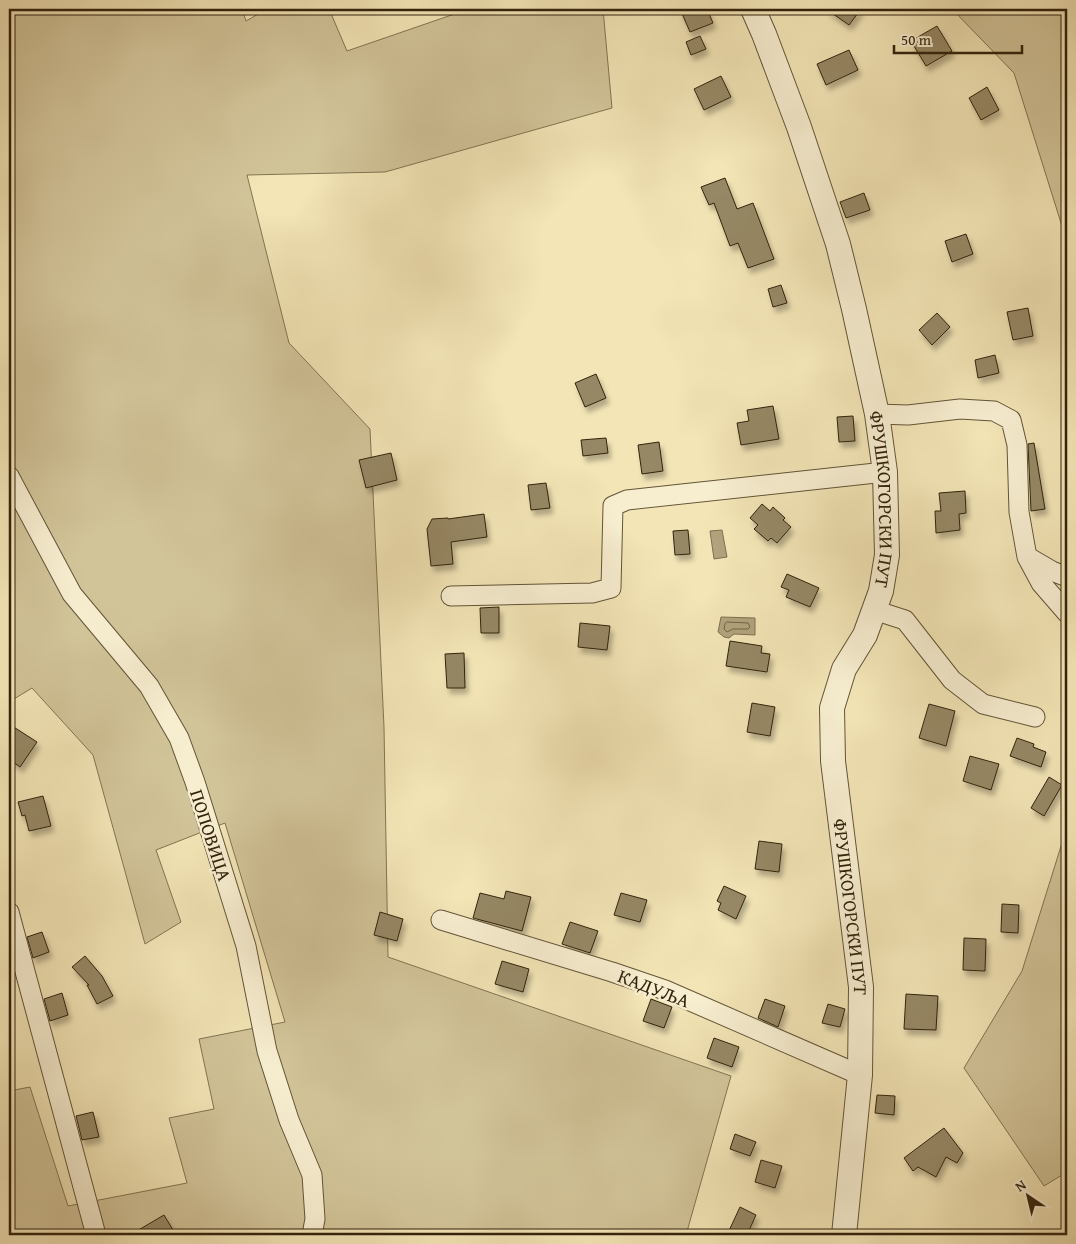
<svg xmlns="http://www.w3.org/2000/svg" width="1076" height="1244" font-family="'Gentium Book Plus',serif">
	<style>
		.green { fill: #d2c499; stroke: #827453 }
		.water { fill: #b1a37d; stroke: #7e7050 }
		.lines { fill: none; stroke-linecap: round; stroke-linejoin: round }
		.shore { stroke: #726345; stroke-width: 1 }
		.building { fill: #968865; stroke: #32230d; filter: url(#shadow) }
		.minor-casing { stroke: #625437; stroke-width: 21 }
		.tertiary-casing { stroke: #625437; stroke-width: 26 }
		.minor { stroke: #f7eed0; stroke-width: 19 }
		.tertiary { stroke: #f7eed0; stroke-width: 24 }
		.labels { text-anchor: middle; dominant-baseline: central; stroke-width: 5; stroke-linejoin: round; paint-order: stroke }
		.street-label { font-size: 19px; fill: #32230d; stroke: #f7eed0 }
	</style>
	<defs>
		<filter id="shadow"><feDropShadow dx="3" dy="5.5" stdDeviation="2.5" flood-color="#0004"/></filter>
	</defs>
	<rect width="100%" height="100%" fill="#f3e5b6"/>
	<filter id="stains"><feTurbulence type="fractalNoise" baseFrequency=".004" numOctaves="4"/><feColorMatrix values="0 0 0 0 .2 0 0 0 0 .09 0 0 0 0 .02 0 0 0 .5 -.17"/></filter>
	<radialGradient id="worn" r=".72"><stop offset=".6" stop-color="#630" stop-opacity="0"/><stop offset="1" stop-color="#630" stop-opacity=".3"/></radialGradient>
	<path class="green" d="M9,9H242L246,21L267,9H329L347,51L469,9H603L612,108L385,172L247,175L289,343L370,429L384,727L388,957L731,1076L686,1235H9V1091L30,1087L68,1206L187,1183L169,1118L214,1109L199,1039L285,1022L225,823L156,850L181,922L145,944L93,755L32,688L9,702Z
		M952,9H1067V242L1014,73Z
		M1067,827V1172L1044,1186L964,1068L1022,971Z"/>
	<path class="water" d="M722,530L727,557L714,559L710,531Z
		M721,617L755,618V635L734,634L729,638L724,637L718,632Z"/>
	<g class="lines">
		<path class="shore" d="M727,622L748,623L750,627L748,629H733L727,632L724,629L725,624Z"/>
	</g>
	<path class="building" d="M680,9H707L713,23L690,32Z
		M826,9H861L849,25Z
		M937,26L952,51L926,66L911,41Z
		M700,36L706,49L691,55L686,42Z
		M849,50L858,70L826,85L817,64Z
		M721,76L731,97L704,110L694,89Z
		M987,87L999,110L981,120L969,98Z
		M725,178L737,209L753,203L774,259L748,268L738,243L730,246L714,203L709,205L701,187Z
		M864,193L870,210L846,218L840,202Z
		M966,234L973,254L952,262L945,241Z
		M781,285L787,303L773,307L768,289Z
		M1028,308L1033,336L1013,340L1007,312Z
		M937,313L950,327L932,345L919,330Z
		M995,355L999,373L978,378L975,360Z
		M596,374L606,398L585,407L575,383Z
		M773,406L779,439L741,445L737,423L749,421L747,410Z
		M853,416L855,441L839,442L837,417Z
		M606,438L608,453L583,456L581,440Z
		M659,442L663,471L642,474L638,445Z
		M1034,443L1045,509L1031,511L1028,444Z
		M391,453L397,480L366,488L359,460Z
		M546,483L550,508L531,510L528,485Z
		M965,491L966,513L959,514L960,530L936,533L935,511H941L939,493Z
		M762,504L770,511L773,507L785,518L783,520L791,527L777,543L771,538L768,541L754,529L758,525L750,518Z
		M484,514L487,537L451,542L453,564L431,566L427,529L432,519L448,518V519Z
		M688,530L690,554L675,555L673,531Z
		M787,574L819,588L810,607L786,597L789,590L781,587Z
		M499,607V633H481L480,608Z
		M580,623L610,626L607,650L578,647Z
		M730,641L762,646L761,653L770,654L767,672L726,666Z
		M464,653L465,688H447L445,654Z
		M752,703L775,707L770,736L747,732Z
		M929,704L955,711L946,746L919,738Z
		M9,724L37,742L20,767L9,759Z
		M1017,738L1034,744L1033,747L1046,752L1041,767L1010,756Z
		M970,756L999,764L991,790L963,781Z
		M1049,777L1062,785L1044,816L1031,808Z
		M43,796L51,826L29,831L25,815L22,816L18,802Z
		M759,841L782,844L779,872L755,869Z
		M724,886L746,896L736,919L718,910L721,903L717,901Z
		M506,891L531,897L522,931L473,918L480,893L504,899Z
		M621,893L647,900L640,922L614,915Z
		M1002,904L1019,905L1018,933L1001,932Z
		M380,912L403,919L397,941L374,935Z
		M570,922L598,931L590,953L562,944Z
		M42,932L49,952L33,958L27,937Z
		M964,938L986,939L985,971L963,970Z
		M85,956L102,976L113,996L97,1004L87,985H89L72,967Z
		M502,961L529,969L523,992L495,984Z
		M62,993L68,1015L50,1021L44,999Z
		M906,994L938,996L936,1030L904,1029Z
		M651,999L672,1007L664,1028L643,1021Z
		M765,999L785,1006L778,1027L758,1018Z
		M828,1004L845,1009L840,1027L822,1023Z
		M714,1038L739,1047L732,1067L707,1058Z
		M877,1095L895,1096L894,1115L875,1113Z
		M93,1112L99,1137L82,1140L76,1116Z
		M944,1128L963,1153L957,1163L946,1157L936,1177L918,1167L913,1171L904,1158Z
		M735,1134L756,1142L750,1156L730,1149Z
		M761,1160L782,1166L775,1188L755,1182Z
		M740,1207L756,1215L747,1235H727Z
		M164,1215L176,1235H130Z"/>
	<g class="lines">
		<g class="minor-casing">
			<path id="minor" d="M877,414L908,415L960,409L994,411L1011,420L1017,445L1019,512L1027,557L1041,583L1067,613
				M9,476L72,594L149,686L179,738L195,782L246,946L267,1051L289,1120L312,1175L315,1219L312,1235
				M1028,557L1052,571L1067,577
				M451,596L592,593L611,588L613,506L627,500L885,472
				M874,610L905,620L952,680L983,704L1035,717
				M9,912L96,1235
				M441,920L612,972L665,990L860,1075"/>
		</g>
		<g class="tertiary-casing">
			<g id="tertiary">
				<path id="s1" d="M753,9L764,34L799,127L838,244L854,309L877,414L885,472L887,555L881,591L865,635L844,669L832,708L833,761L861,987L860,1075L844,1235"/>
			</g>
		</g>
		<use href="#minor" class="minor"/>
		<use href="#tertiary" class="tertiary"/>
	</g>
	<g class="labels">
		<g class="street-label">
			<text stroke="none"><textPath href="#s1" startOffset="510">ФРУШКОГОРСКИ ПУТ</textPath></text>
			<text transform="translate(211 835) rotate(72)">ПОПОВИЦА</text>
			<text stroke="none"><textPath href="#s1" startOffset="930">ФРУШКОГОРСКИ ПУТ</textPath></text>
			<text transform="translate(654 988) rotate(21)">КАДУЉА</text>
		</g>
	</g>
	<rect width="1076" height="1244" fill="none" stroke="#f3e5b6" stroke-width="30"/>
	<rect x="10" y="10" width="1056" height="1224" fill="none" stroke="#32230d" stroke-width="2.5"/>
	<rect x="15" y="15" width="1046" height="1214" fill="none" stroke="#32230d"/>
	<g transform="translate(1028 1196) rotate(325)" stroke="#f7eed0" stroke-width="4" paint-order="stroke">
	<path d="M0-4L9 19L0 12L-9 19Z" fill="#32230d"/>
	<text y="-8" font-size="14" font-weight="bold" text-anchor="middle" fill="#32230d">N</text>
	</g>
	<path d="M894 45v8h128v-8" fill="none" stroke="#32230d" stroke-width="2.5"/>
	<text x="901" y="45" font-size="15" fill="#32230d" stroke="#f7eed0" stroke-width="4" paint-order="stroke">50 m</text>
	<rect width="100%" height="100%" filter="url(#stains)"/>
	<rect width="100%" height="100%" fill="url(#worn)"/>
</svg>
